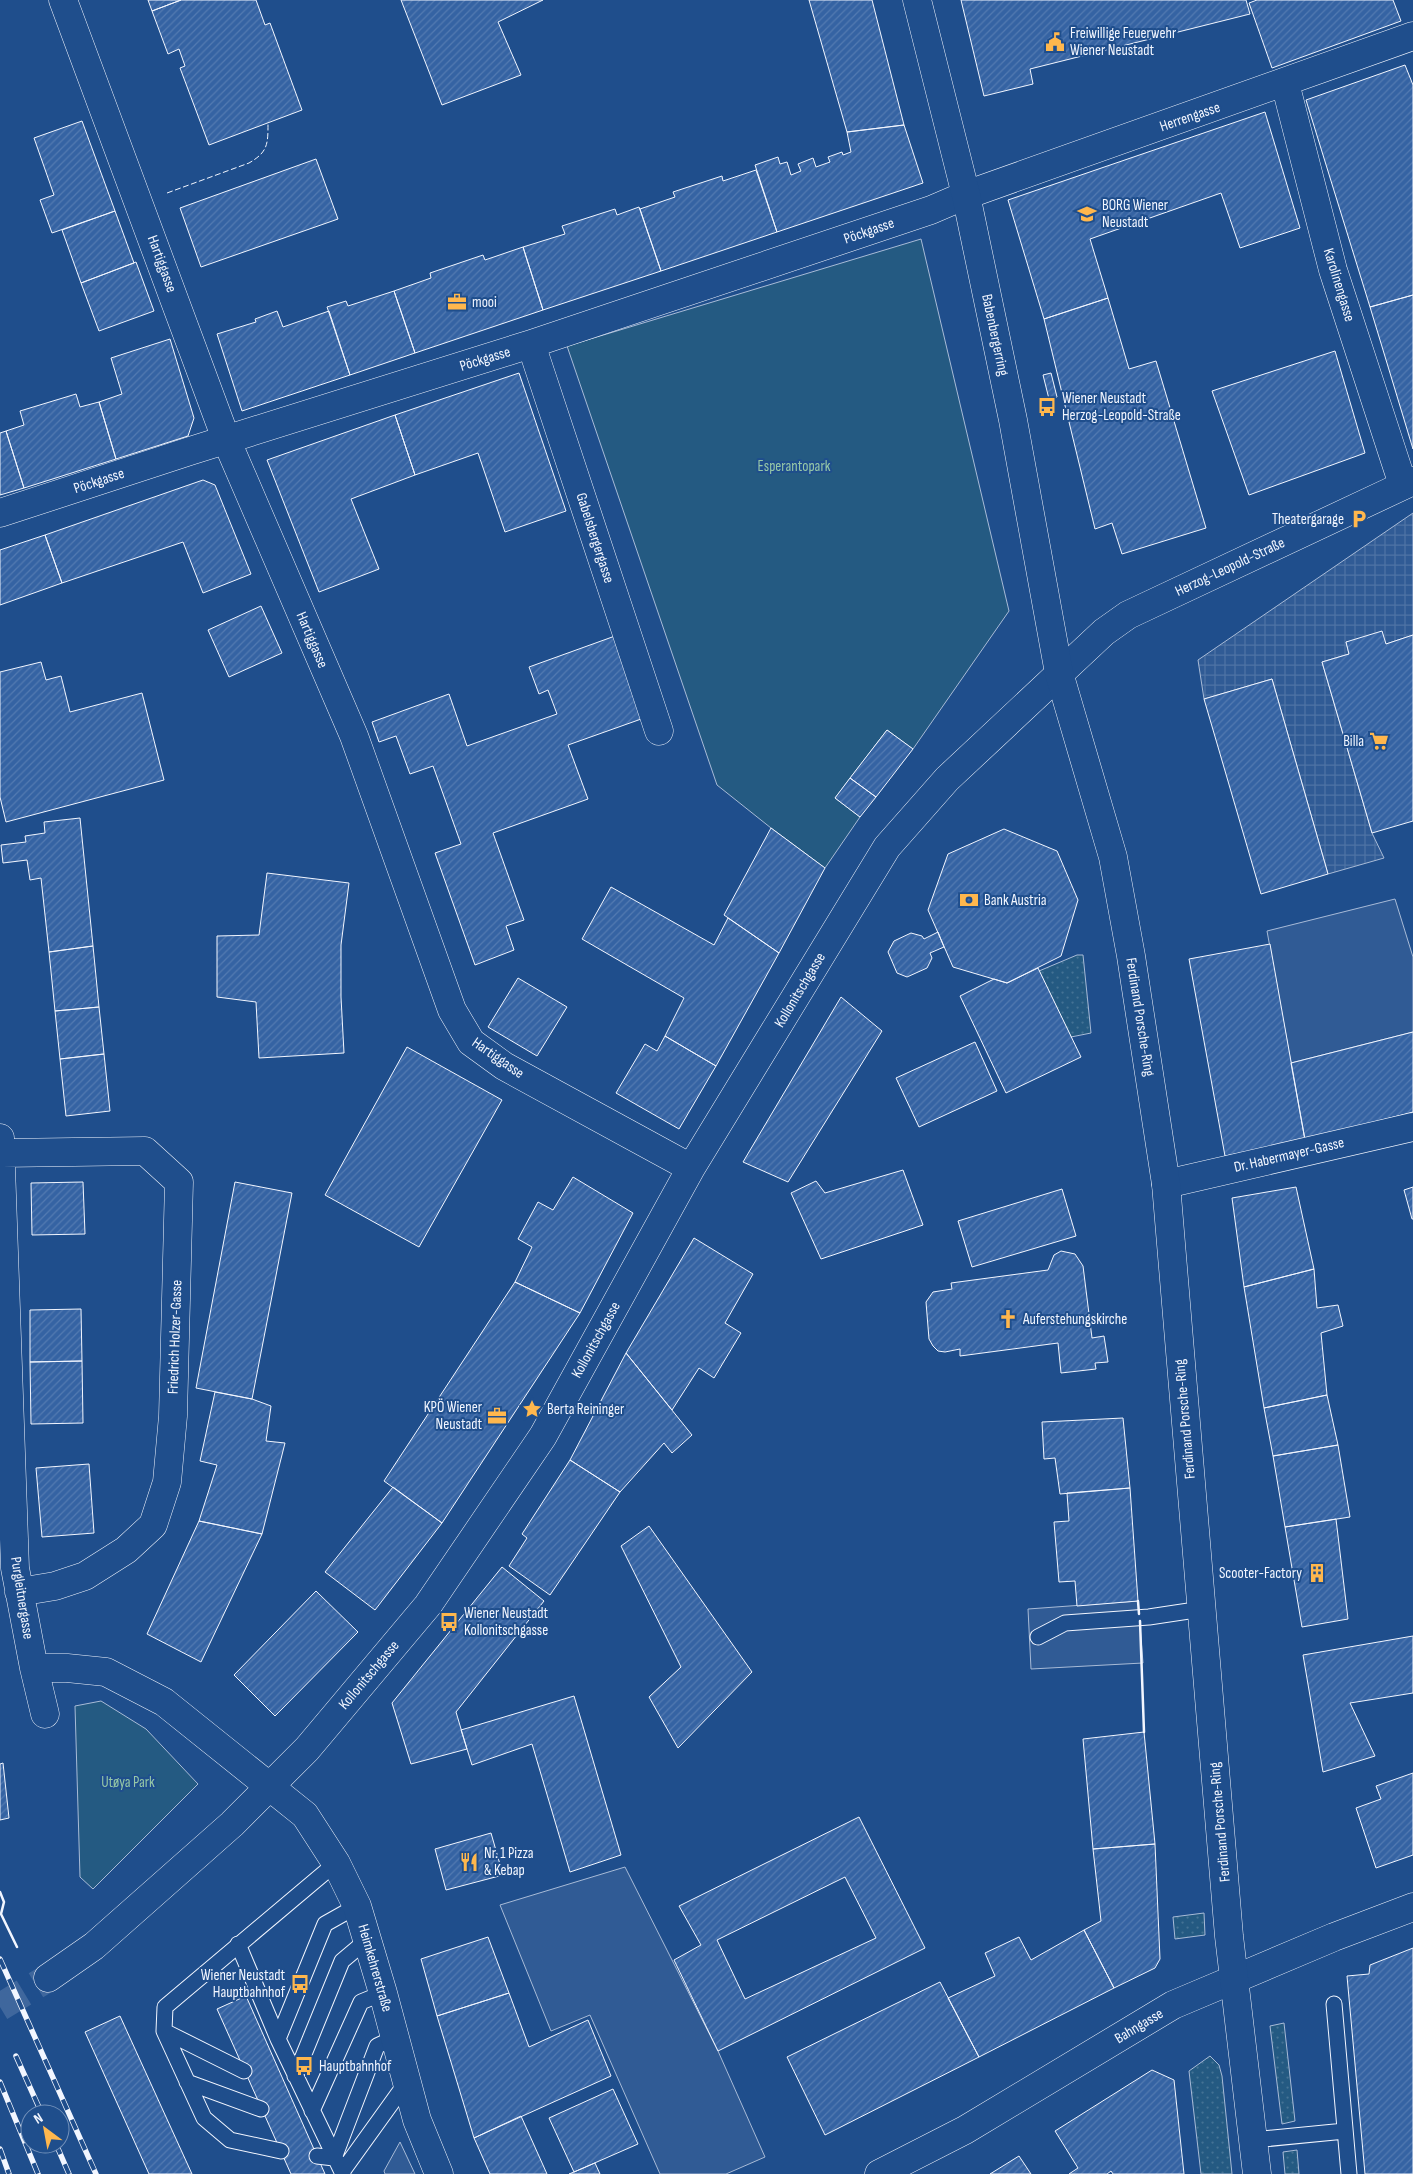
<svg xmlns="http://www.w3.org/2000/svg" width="1413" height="2174" font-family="'Sofia Sans Condensed',sans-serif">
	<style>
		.grass { fill: url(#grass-dots); stroke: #a8bbd7 }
		.park { fill: #245a82; stroke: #a8bbd7 }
		.parking { fill: #305b95; stroke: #a8bbd7 }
		.plaza { fill: url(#plaza-grid); stroke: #a8bbd7 }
		.building { fill: url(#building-hatch); stroke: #f2f6ff; fill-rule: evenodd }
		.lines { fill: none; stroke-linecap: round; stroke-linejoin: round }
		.street-tunnel { stroke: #3f679d; stroke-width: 28; stroke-dasharray: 28 14; stroke-linecap: butt }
		.lane-casing { stroke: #f2f6ff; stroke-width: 17 }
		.street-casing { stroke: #f2f6ff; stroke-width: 29 }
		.secondary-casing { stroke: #f2f6ff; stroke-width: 29 }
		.lane { stroke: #1f4e8c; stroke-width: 15 }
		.street { stroke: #1f4e8c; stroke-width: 28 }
		.secondary { stroke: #1f4e8c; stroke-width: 28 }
		.rail-casing { stroke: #f2f6ff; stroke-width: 5.5 }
		.rail { stroke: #1f4e8c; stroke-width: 4; stroke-dasharray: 11; stroke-linecap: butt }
		.fence { stroke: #f2f6ff; stroke-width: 1; stroke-dasharray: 6 2.5; stroke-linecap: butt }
		.wall { stroke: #f2f6ff; stroke-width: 2.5 }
		.labels { text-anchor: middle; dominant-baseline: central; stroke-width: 4; stroke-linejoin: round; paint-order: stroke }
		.poi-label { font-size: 15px; fill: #f2f6ff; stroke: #1f4e8c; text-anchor: start }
		.street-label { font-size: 15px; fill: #f2f6ff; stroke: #1f4e8c }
		.park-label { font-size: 15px; fill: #97c8a6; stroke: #1f4e8c }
	</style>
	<defs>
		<pattern id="grass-dots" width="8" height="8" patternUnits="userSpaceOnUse" patternTransform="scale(1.25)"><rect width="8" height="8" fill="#245a82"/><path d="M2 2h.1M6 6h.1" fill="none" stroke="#447295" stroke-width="1.8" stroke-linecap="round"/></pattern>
		<pattern id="plaza-grid" width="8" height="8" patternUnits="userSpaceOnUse" patternTransform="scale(1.25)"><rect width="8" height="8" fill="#305b95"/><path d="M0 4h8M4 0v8" fill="none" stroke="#4e73a5"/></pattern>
		<pattern id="building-hatch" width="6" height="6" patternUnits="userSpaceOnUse" patternTransform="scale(1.25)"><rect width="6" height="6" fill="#3563a3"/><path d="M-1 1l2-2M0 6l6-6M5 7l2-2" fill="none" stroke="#537ab1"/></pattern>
	</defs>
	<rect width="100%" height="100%" fill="#1f4e8c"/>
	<path class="grass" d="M1077,955H1083L1091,1033L1071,1037L1039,971Z
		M1204,1913L1205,1935L1175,1939L1173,1917Z
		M1284,2023L1295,2121L1282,2124L1270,2026Z
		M1210,2056L1219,2065L1222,2076L1232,2174H1201L1189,2071Z
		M1297,2150L1299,2174H1285L1283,2152Z"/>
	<path class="park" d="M921,239L1009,611L913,749L887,730L835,798L860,817L825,868L771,828L717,785L567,346Z
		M101,1701L146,1729L198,1784L93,1889L80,1877L75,1706Z"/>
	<path class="parking" d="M1395,899L1413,957V1032L1291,1063L1267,931Z
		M1138,1601L1143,1663L1031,1669L1028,1609Z
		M625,1867L718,2051L765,2157L726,2174H660L590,2015L551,2031L500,1905Z
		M400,2142L415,2174H385L384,2171Z"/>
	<path class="plaza" d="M1413,513V635L1386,644L1346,642L1349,654L1322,662L1372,833L1384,858L1328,874L1272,679L1204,699L1198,660Z"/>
	<path class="building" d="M148,0H181L152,11Z
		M181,0H256L265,25L270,23L302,110L209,145L180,68L185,66L179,49L168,54L152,11Z
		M401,0H543L498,22L521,75L442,105Z
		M809,0H872L904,125L847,132Z
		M961,0H1246L1250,14L1030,69L1033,84L984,96Z
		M1257,0H1393L1401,21L1272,68L1249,3Z
		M1405,65L1413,85V295L1370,307L1306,100Z
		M1265,112L1300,228L1240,248L1221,193L1090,239L1108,298L1044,319L1008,200Z
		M82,121L115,211L52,233L40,200L54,195L34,138Z
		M904,125L923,183L777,232L755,165L778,157L780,164L787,162L791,175L801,171L798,164L813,158L816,167L830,162L828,157L842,152L843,155L851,152L847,132Z
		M316,159L338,219L201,267L180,208Z
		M756,170L777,232L661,271L640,209L675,197L673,192L722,176L723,181Z
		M639,207L661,271L543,310L523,247L565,234L562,226L615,209L617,215Z
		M115,211L134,263L81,283L62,230Z
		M523,247L543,310L415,353L394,291L431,278L430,273L483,255L485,260Z
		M136,262L154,311L99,331L81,283Z
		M394,291L415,353L350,375L327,307L346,301L348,306Z
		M1413,295V449L1370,307Z
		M1108,298L1129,369L1156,361L1206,528L1122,554L1112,523L1095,529L1044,319Z
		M277,311L283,327L329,311L350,375L242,411L217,334L256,322L255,319Z
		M170,339L194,418L188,436L116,459L99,402L122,394L111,358Z
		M1335,351L1365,453L1249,495L1212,391Z
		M519,373L566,511L505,532L478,453L415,475L395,415Z
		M1051,373L1057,397L1049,399L1043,375Z
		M76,394L80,407L99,402L116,459L24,488L6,431L24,425L20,411Z
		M395,415L415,475L351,499L379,569L319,592L267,460Z
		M6,431L24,488L0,495V433Z
		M203,480L215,485L251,574L203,593L183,542L62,583L45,535Z
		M45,535L62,583L0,605V550Z
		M261,606L282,653L229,677L208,630Z
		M1382,631L1386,644L1413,635V821L1372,833L1322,662L1349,654L1346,642Z
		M615,636L644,718L568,745L588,799L493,833L524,920L506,926L514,950L475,965L435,853L461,844L433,766L410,774L396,736L379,742L372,722L449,694L467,746L557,714L548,690L539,694L529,667Z
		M41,662L46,680L61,676L70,712L142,693L164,780L6,822L0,797V672Z
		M1272,679L1328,874L1261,894L1204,699Z
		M887,730L913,749L876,797L850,778Z
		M850,778L876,797L860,817L835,798Z
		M80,818L93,946L49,952L41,878L30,880L27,860L3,863L1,845L26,842L25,836L45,833L44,822Z
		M771,828L825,868L779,953L724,915Z
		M1004,829L1057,851L1078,900L1061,956L1007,983L953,967L928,910L948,854Z
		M267,873L349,883L341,945V997L344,1053L259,1058L256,1002L217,997V936L259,935Z
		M611,887L714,945L728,918L779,953L716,1066L665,1036L684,998L582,939Z
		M938,932L944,947L930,953L932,958L927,968L907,977L897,973L888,952L894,941L911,933L922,936L924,939Z
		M1270,944L1305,1140L1225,1156L1189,959Z
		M93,946L99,1007L55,1011L49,952Z
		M1038,968L1081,1057L1006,1093L960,996L994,979L1007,983Z
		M518,978L567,1007L537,1056L488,1027Z
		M841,997L882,1031L788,1182L743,1162Z
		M99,1007L104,1054L60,1059L55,1011Z
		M1413,1032V1112L1305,1140L1291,1063Z
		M665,1036L716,1066L679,1129L616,1093L645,1044L657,1051Z
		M975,1042L997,1091L919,1127L896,1078Z
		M407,1047L502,1100L419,1247L325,1195Z
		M104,1054L110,1111L66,1116L60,1059Z
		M903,1170L923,1225L821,1259L791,1193L816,1181L825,1193Z
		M573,1177L633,1213L580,1313L515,1282L532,1247L518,1239L538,1202L553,1210Z
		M83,1182L85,1234L32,1235L31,1183Z
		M235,1182L292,1193L252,1399L196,1388Z
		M1296,1187L1314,1269L1244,1287L1232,1198Z
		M1413,1187V1219H1412L1404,1190Z
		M1062,1189L1076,1236L972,1267L958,1221Z
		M694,1238L753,1274L725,1323L741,1333L714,1378L699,1368L672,1410L626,1353Z
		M1061,1251L1075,1254L1083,1266L1092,1338L1104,1336L1108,1362L1095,1363L1096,1369L1061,1373L1058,1343L960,1356V1349L945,1352L938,1351L933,1346L929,1339L926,1302L933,1292L952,1289L951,1283L1048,1270L1054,1255Z
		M1314,1269L1317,1308L1338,1305L1343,1326L1321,1333L1327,1395L1264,1408L1244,1287Z
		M515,1282L580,1313L442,1523L384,1481Z
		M81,1309L82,1361L30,1362V1310Z
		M626,1353L692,1435L672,1453L664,1443L620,1492L570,1460Z
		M82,1361L83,1423L31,1424L30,1362Z
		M215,1392L252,1399L271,1406L266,1441L285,1443L262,1534L199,1521L217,1465L200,1461Z
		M1327,1395L1338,1445L1273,1456L1264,1408Z
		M1123,1418L1130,1488L1060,1494L1055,1458L1044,1459L1042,1422Z
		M1338,1445L1350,1517L1285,1527L1273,1456Z
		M570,1460L620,1492L550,1595L509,1566L527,1538L522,1534Z
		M89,1464L94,1533L42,1537L36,1468Z
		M393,1487L442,1523L375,1610L325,1572Z
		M1130,1488L1138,1601L1077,1606L1075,1581L1059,1582L1054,1522L1069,1521L1067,1493Z
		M1336,1519L1348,1619L1302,1627L1285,1527Z
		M199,1521L262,1534L201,1662L147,1634Z
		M649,1526L752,1672L678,1748L649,1697L681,1667L621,1546Z
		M502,1567L544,1601L456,1712L467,1749L411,1764L392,1703Z
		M316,1591L358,1632L275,1716L234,1675Z
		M1413,1636V1693L1350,1703L1375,1756L1323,1772L1303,1655Z
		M574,1696L621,1855L570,1872L532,1744L472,1765L461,1730Z
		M1144,1732L1155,1844L1093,1849L1083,1739Z
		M3,1763L9,1818L0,1820V1764Z
		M1413,1773V1855L1376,1868L1356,1808L1381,1799L1376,1786Z
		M859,1817L925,1948L718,2051L674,1960L701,1945L679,1906ZM845,1877L876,1938L745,1999L717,1940Z
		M491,1833L503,1875L446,1890L435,1849Z
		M1155,1844L1160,1959L1155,1968L1114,1988L1084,1930L1101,1921L1093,1849Z
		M1084,1930L1114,1988L979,2057L948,1998L995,1976L985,1953L1019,1937L1031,1960Z
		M488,1937L509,1993L437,2016L421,1959Z
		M1413,1948V2174H1365L1347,1976L1369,1974L1370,1965Z
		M940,1982L979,2057L825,2135L787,2057Z
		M509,1993L529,2047L588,2020L611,2076L474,2138L437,2016Z
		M246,1996L325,2174H291L217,2009Z
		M120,2016L192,2174H149L85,2032Z
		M1152,2070L1174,2080L1184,2174H1113L1111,2171L1107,2174H1069L1078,2168L1055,2131Z
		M613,2089L638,2144L574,2172L549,2118Z
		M521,2116L547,2174H490L474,2138Z
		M1019,2156L1031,2174H990Z
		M595,2163L600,2174H569L574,2172Z"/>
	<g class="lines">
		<path class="street-tunnel" d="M0,2007L48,1978"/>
		<g class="lane-casing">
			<path id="lane" d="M1038,1637L1065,1623L1149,1617L1202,1609
				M238,1944L278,2039L343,2174
				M1334,2004L1349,2174
				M164,2031L244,2071
				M278,2039L325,1924L357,1906
				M295,2076L342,1961L367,1940
				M187,2082L261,2109
				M312,2111L361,2002L383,1993
				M1253,2140L1345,2131
				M281,2151L230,2140L204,2118L164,2031L165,2007L336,1863
				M317,2156L334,2158
				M334,2158L377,2046L394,2038
				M342,2172L406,2083"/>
		</g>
		<g class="street-casing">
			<path id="street" d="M63,0L226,439L354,736L452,1010L471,1042L504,1066L691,1168
				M1285,83L1333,270L1403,485
				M531,344L659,731
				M0,513L190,451L531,344L931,210L966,195L1413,36
				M0,1138L15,1568L34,1668L45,1714
				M2,1153L145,1151L179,1182L173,1416L167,1482L153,1525L126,1550L85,1576L55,1586L19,1592
				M1166,1184L1413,1127
				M34,1668H67L106,1672L164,1702L305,1815L336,1863L357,1906L383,1993L417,2120L439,2174
				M48,1978L94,1946L232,1824L307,1749L428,1605L543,1436L691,1168L887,847L947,779L1104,632L1128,615L1413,481
				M879,2174L965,2130L1173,2005L1334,1937L1413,1907"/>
		</g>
		<g class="secondary-casing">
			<path id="secondary" d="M917,0L966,195L1013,420L1059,673L1113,857L1131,956L1166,1184L1229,1936L1257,2174"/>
		</g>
		<use href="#lane" class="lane"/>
		<use href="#street" class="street"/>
		<use href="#secondary" class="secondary"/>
		<g class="rail-casing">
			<path id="rail" d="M0,1959L96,2174
				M16,2056L42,2114
				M0,2082L38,2174
				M56,2144L69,2174
				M0,2149L9,2174"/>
		</g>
		<use href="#rail" class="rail"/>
		<path class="fence" d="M167,193L249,163C268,152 268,144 268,123"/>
		<path class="wall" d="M1138,1601L1139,1614
			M1140,1621L1144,1732
			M0,1892L4,1902L1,1914L17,1947"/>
	</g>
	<defs>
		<g id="civic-bare" transform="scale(1.5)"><path d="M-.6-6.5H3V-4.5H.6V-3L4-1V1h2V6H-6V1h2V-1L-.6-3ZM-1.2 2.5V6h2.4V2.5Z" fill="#ffb74d" stroke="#1f4e8c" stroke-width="2.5" paint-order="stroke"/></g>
		<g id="school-bare" transform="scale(1.5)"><path d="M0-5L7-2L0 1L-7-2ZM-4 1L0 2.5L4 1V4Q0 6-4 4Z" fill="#ffb74d" stroke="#1f4e8c" stroke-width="2.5" paint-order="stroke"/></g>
		<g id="office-bare" transform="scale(1.5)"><path d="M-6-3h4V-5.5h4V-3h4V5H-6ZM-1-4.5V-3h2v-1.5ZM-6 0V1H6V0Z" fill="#ffb74d" stroke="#1f4e8c" stroke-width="2.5" paint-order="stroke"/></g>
		<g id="bus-bare" transform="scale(1.5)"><path d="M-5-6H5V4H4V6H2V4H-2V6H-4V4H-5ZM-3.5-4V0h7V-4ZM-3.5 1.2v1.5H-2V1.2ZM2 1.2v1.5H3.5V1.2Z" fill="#ffb74d" stroke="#1f4e8c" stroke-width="2.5" paint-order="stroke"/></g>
		<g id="parking-bare" transform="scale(1.5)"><path d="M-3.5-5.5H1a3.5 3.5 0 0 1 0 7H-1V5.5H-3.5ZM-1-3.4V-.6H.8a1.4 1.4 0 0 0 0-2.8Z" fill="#ffb74d" stroke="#1f4e8c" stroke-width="2.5" paint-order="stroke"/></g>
		<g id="supermarket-bare" transform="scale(1.5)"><path d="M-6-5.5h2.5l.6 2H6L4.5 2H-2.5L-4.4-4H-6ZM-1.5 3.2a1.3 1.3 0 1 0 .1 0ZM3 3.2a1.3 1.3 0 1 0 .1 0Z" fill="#ffb74d" stroke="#1f4e8c" stroke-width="2.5" paint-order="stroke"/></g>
		<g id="bank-bare" transform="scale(1.5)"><path d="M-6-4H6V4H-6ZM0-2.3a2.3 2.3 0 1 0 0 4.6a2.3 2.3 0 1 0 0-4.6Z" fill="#ffb74d" stroke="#1f4e8c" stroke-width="2.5" paint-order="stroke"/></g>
		<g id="church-bare" transform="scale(1.5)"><path d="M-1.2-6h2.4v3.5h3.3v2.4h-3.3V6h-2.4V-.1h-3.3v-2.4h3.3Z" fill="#ffb74d" stroke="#1f4e8c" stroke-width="2.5" paint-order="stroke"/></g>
		<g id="sight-bare" transform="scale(1.5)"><path d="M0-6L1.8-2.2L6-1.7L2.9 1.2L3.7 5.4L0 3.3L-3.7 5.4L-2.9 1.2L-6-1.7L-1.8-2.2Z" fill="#ffb74d" stroke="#1f4e8c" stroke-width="2.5" paint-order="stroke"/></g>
		<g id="building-bare" transform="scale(1.5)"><path d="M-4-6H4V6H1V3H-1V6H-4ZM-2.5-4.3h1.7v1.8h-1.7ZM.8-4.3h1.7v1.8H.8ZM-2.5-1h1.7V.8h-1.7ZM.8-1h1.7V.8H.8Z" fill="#ffb74d" stroke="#1f4e8c" stroke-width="2.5" paint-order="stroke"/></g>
		<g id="restaurant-bare" transform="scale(1.5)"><path d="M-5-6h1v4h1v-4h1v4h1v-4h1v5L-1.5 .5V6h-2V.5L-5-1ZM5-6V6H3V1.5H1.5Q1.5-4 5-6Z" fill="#ffb74d" stroke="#1f4e8c" stroke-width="2.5" paint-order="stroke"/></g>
	</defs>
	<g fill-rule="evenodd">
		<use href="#civic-bare" x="1055" y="42"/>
		<use href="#school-bare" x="1087" y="214"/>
		<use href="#office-bare" x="457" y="302"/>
		<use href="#bus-bare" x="1047" y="407"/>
		<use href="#parking-bare" x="1359" y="519"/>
		<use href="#supermarket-bare" x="1379" y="741"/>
		<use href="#bank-bare" x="969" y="900"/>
		<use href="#church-bare" x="1008" y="1319"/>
		<use href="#sight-bare" x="532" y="1409"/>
		<use href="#office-bare" x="497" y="1416"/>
		<use href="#building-bare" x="1317" y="1573"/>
		<use href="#bus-bare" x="449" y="1622"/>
		<use href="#restaurant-bare" x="469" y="1862"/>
		<use href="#bus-bare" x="300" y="1984"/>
		<use href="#bus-bare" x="304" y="2066"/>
	</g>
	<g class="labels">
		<g class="poi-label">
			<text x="1070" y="33">Freiwillige Feuerwehr<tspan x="1070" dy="17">Wiener Neustadt</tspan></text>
			<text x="1102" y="205">BORG Wiener<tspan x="1102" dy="17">Neustadt</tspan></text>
			<text x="472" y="302">mooi</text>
			<text x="1062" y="398">Wiener Neustadt<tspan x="1062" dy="17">Herzog-Leopold-Straße</tspan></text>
			<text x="1344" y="519" text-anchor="end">Theatergarage</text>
			<text x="1364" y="741" text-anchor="end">Billa</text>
			<text x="984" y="900">Bank Austria</text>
			<text x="1023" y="1319">Auferstehungskirche</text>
			<text x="482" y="1407" text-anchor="end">KPÖ Wiener<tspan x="482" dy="17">Neustadt</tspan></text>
			<text x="547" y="1409">Berta Reininger</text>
			<text x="1302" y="1573" text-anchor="end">Scooter-Factory</text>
			<text x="464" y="1613">Wiener Neustadt<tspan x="464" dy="17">Kollonitschgasse</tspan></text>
			<text x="484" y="1853">Nr. 1 Pizza<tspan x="484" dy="17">&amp; Kebap</tspan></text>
			<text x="285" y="1975" text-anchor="end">Wiener Neustadt<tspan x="285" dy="17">Hauptbahnhof</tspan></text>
			<text x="319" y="2066">Hauptbahnhof</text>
		</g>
		<g class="street-label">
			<text transform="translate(1190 117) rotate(-19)">Herrengasse</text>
			<text transform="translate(869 231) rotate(-19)">Pöckgasse</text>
			<text transform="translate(162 264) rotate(70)">Hartiggasse</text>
			<text transform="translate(1339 285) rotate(73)">Karolinengasse</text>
			<text transform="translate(995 335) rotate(78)">Babenbergerring</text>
			<text transform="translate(485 359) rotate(-17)">Pöckgasse</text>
			<text transform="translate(99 481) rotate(-18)">Pöckgasse</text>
			<text transform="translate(595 538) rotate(72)">Gabelsbergergasse</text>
			<text transform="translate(1230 567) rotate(-25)">Herzog-Leopold-Straße</text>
			<text transform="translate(312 640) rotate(67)">Hartiggasse</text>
			<text transform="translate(800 990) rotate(-59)">Kollonitschgasse</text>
			<text transform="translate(1140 1017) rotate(81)">Ferdinand Porsche-Ring</text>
			<text transform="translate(498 1058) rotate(35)">Hartiggasse</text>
			<text transform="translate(1289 1155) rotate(-13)">Dr. Habermayer-Gasse</text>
			<text transform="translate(175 1337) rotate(-88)">Friedrich Holzer-Gasse</text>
			<text transform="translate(596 1340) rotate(-61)">Kollonitschgasse</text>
			<text transform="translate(1185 1419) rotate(-95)">Ferdinand Porsche-Ring</text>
			<text transform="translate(22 1598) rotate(81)">Purgleitnergasse</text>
			<text transform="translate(369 1675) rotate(-50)">Kollonitschgasse</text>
			<text transform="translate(1220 1822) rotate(-95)">Ferdinand Porsche-Ring</text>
			<text transform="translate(375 1968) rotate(74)">Heimkehrerstraße</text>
			<text transform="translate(1139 2026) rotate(-31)">Bahngasse</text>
		</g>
		<g class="park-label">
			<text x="794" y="466">Esperantopark</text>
			<text x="128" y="1782">Utøya Park</text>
		</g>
	</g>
	<g transform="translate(45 2129) rotate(328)"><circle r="24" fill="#1f4e8c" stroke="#7391ba"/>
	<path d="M0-4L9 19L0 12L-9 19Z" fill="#ffb74d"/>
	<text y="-8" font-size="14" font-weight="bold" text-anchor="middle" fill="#f2f6ff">N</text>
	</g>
</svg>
